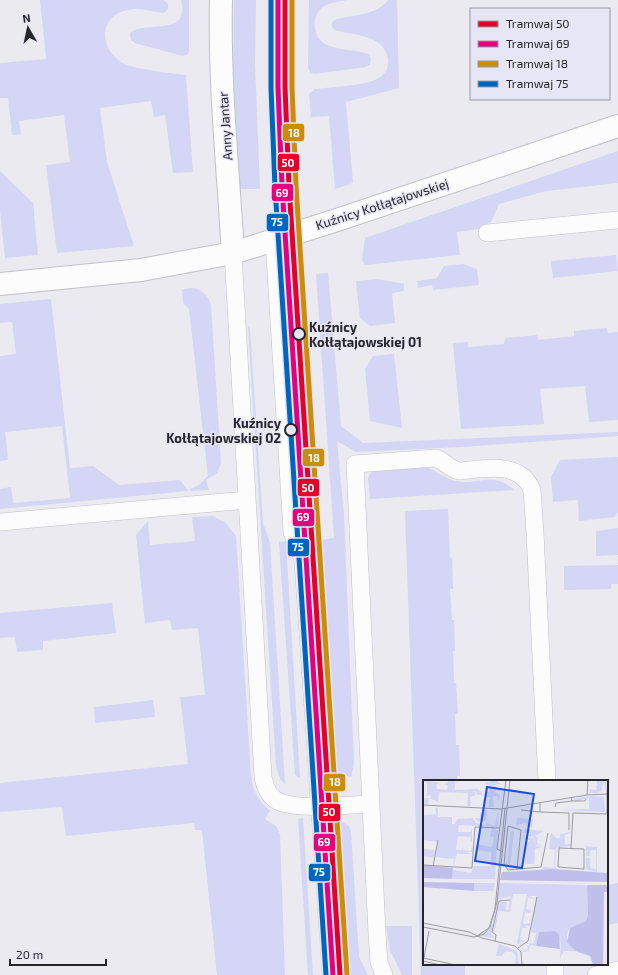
<svg xmlns="http://www.w3.org/2000/svg" width="618" height="975" font-family="'Exo 2',sans-serif">
	<style>
		.grass { fill: #d5d5f6 }
		.lines { fill: none; stroke-linecap: round; stroke-linejoin: round }
		.lane-casing { stroke: #c1c1c7; stroke-width: 18 }
		.street-casing { stroke: #c1c1c7; stroke-width: 24 }
		.secondary-casing { stroke: #c1c1c7; stroke-width: 24 }
		.lane { stroke: #fcfcfd; stroke-width: 17 }
		.street { stroke: #fcfcfd; stroke-width: 22 }
		.secondary { stroke: #fcfcfd; stroke-width: 22 }
		.tram-1-casing { stroke: #e6e6f4; stroke-width: 8 }
		.tram-2-casing { stroke: #e6e6f4; stroke-width: 8 }
		.tram-3-casing { stroke: #e6e6f4; stroke-width: 8 }
		.tram-4-casing { stroke: #e6e6f4; stroke-width: 8 }
		.tram-1 { stroke: #e4002b; stroke-width: 5 }
		.tram-2 { stroke: #e5007d; stroke-width: 5 }
		.tram-3 { stroke: #cd8c08; stroke-width: 5 }
		.tram-4 { stroke: #0065bd; stroke-width: 5 }
		.stop-dot { fill: #e6e6f4; stroke: #25252a; stroke-width: 2 }
		.labels { text-anchor: middle; dominant-baseline: central; stroke-width: 3; stroke-linejoin: round; paint-order: stroke }
		.street-label { font-size: 13px; fill: #25252a; stroke: #e6e6f4 }
		.stop-label { font-size: 13px; font-weight: bold; fill: #25252a; stroke: #e6e6f4; text-anchor: start }
		.inset-road { fill: none; stroke: #9b9ba1; stroke-width: 1 }
		.view { fill: #1d4ed8; fill-opacity: 0.15; stroke: #1d4ed8; stroke-width: 2 }
		.inset-edge { fill: none; stroke: #25252a; stroke-width: 2 }
		.line-badge { stroke: #e6e6f4; stroke-width: 1.5 }
		.badge-label { font-size: 11px; text-anchor: middle; font-weight: bold; fill: #fff }
	</style>
	<rect width="100%" height="100%" fill="#eaeaf0"/>
	<path class="grass" d="M40,0H164L168,4V9L164,13C151,12 140,7 127,10C96,17 100,52 125,64C139,70 170,73 186,75L193,172L173,173L165,115L154,117L151,101L100,108L107,162L134,246L57,253L46,165L70,162L64,115L19,121L21,134L12,135L8,98H0V63L46,59Z
		M181,0H189V52L187,55L183,56L135,43L131,40L130,34C139,19 192,39 181,0Z
		M234,0H256L255,64L260,189H240L233,70Z
		M309,0H348C341,1 333,2 326,5C311,12 311,36 325,44C338,51 355,49 368,54L371,58L370,65L365,67L314,74L310,72L308,67Z
		M388,0H397L399,88L346,102L353,183L335,189L329,116L311,117L309,94L315,89C325,88 335,87 346,86C362,83 390,83 388,59C387,51 382,44 374,40C362,34 347,34 335,30L331,25L333,21L337,19C354,15 377,15 388,0Z
		M618,151V183L546,191L499,204L491,222L478,229L457,232L460,255L365,265L362,260L365,238Z
		M0,171L33,203L38,255L5,258L0,211Z
		M616,255L618,271L553,278L551,261Z
		M463,264L477,269L479,285L433,290L432,285L418,288L417,281L437,278L444,266Z
		M328,273L341,426L363,443L618,432V436L462,447L356,452L337,441L344,515L354,764L351,777L347,776H334L324,649L318,540L334,538L316,274Z
		M377,279L404,284V291L392,293L395,323L370,326L360,318L356,281Z
		M194,288C203,291 208,295 211,305L221,463L217,473L206,480L209,490L190,491V489L199,485L208,476L189,309L183,303L182,289Z
		M51,299L70,468L93,466L119,485L180,480L188,491L0,509V489L11,487L13,503L70,498L62,426L5,432L8,460L0,461V356L16,354L12,322L0,323V304Z
		M248,326L250,329L263,523L270,543L285,784L280,779L276,766Z
		M607,328L608,333L618,332V420L589,422L585,386L540,389L544,424L461,429L453,343L468,342V347L504,344L505,338L537,335L538,340L574,336V331Z
		M394,354L402,428L370,421L365,369L373,356Z
		M618,457V512L615,517L579,521L578,500L553,502L551,477L560,460Z
		M426,467C436,471 445,478 455,481C477,486 493,470 514,490L370,499L368,478L371,472L381,468Z
		M448,509L450,557L452,558L453,589H450L452,620H454L455,651H453L454,683H456L458,714H455L456,745H459L460,776H457L458,781H424V964H465V975H421L405,511Z
		M213,516L226,523L236,536L251,776C253,791 258,801 270,811L265,819L276,826L280,834L285,975H217L202,830H195L194,823L66,836L62,807L0,812V783L188,764L180,697L205,695L198,628L172,630L170,620L145,623L136,535L148,521L150,545L195,541L192,517Z
		M618,528V555L596,556V531Z
		M286,541L300,778L295,775L279,542Z
		M618,565V584H611V589L564,590V566Z
		M112,603L116,633L43,641V650L17,652L15,637L0,638V613Z
		M153,700L155,717L95,723L94,707Z
		M303,818L313,975H308L298,819Z
		M337,818L349,826L351,832L359,957L368,975H347Z
		M618,883V923L607,925V885Z
		M386,926H412V975H402L390,950Z"/>
	<g class="lines">
		<g class="lane-casing">
			<path id="lane" d="M487,233L618,220
				M292,234L311,530L303,560
				M274,240L292,532L303,560L331,975
				M233,253L263,777C265,788 269,798 280,802C299,810 348,805 370,804
				M0,522L247,500
				M555,964V975
				M384,975L379,962L377,933L355,464L436,458C445,461 449,469 459,471C484,469 520,460 532,490L535,533L547,781
				M596,975L618,970"/>
		</g>
		<g class="street-casing">
			<path id="street" d="M221,0C219,84 228,168 233,253"/>
		</g>
		<g class="secondary-casing">
			<path id="secondary" d="M0,284L141,270L233,253L337,220L618,126"/>
		</g>
		<use href="#lane" class="lane"/>
		<use href="#street" class="street"/>
		<use href="#secondary" class="secondary"/>
		<g class="tram-1-casing">
			<path id="tram-1" d="M285,0V87L289,186L340,975"/>
		</g>
		<g class="tram-2-casing">
			<path id="tram-2" d="M278,0V87L282,186L333,975"/>
		</g>
		<g class="tram-3-casing">
			<path id="tram-3" d="M292,0V87L296,186L347,975"/>
		</g>
		<g class="tram-4-casing">
			<path id="tram-4" d="M271,0V88L275,187L326,975"/>
		</g>
		<use href="#tram-1" class="tram-1"/>
		<use href="#tram-2" class="tram-2"/>
		<use href="#tram-3" class="tram-3"/>
		<use href="#tram-4" class="tram-4"/>
	</g>
	<g class="stop-dot">
		<circle cx="299" cy="334" r="6"/>
		<circle cx="291" cy="430" r="6"/>
	</g>
	<g class="labels">
		<g class="street-label">
			<text transform="translate(225 126) rotate(-94)">Anny Jantar</text>
			<text transform="translate(382 204) rotate(-18)">Kuźnicy Kołłątajowskiej</text>
		</g>
		<g class="stop-label">
			<text x="309" y="327">Kuźnicy<tspan x="309" dy="15">Kołłątajowskiej 01</tspan></text>
			<text x="281" y="423" text-anchor="end">Kuźnicy<tspan x="281" dy="15">Kołłątajowskiej 02</tspan></text>
		</g>
	</g>
	<g transform="translate(423 780)">
		<rect width="185" height="185" fill="#eaeaf0"/>
		<path d="M0,0L17,3L13,5L14,9L24,10L25,6L21,4L27,0L36,3H32V10L55,9L59,12V15H54V13L51,11L53,15L47,17L48,26H44L45,11L43,13L16,12L15,22L6,18L5,24H0L1,18H8V15L4,16V3ZM72,0L78,4L71,5L76,9L71,11L77,15L76,22L74,16H70L71,27H65L67,17H63L62,12H66L67,5L61,3ZM174,0H183V13L181,1L178,13L177,10L176,13H167V9L173,10ZM168,16L181,17L182,32H181L136,30L166,29V18L153,21L150,19ZM15,27V37H29V44H32L34,39L50,38L53,43L63,46V40L55,42L52,38H57V33L61,34L58,30H64L63,43L72,46L75,31V45L74,47L36,45L35,52H48L49,48V61L47,62L48,57L35,56L33,70H39L41,64L40,70L48,71L49,65L50,72H43L49,74H34L30,86L31,79L12,77L14,62L0,60V35L13,34L12,29ZM94,38L110,39L109,47L103,46V43L93,45ZM69,48L75,50L72,99H29L30,90L48,93L51,86H68V72L52,70L53,64L69,67L71,57L67,56ZM101,49L121,51L112,56L115,58L114,63L119,66L113,65L110,57L102,56L108,53H101ZM88,51H91L87,87L91,89H85L82,82H84ZM148,52L142,55V64H148L147,66L133,68L132,87L134,89L120,90V87L131,88L132,70L126,69L128,53L133,58H137V54ZM100,57L110,58L113,66L119,67L112,69L111,84H102L104,63L108,61ZM161,66L174,67V92L163,89V78H167V88L173,89V70H167V76H163V67ZM0,69L12,70L11,78L0,76ZM51,103H72L70,111H51ZM77,103L164,105L165,135L163,141L147,148L144,154V162L152,171H141L137,178L138,163L132,151L116,152L113,166L107,165L106,170L102,172L98,167L103,171L107,163L111,164L113,153L108,152L113,116H106L112,119L105,118L103,129L108,130L107,133L102,132L100,144L107,143V146L101,145L105,148H99L97,159L102,161L100,163L97,160L98,165L94,163L104,114H90L87,132L76,131L71,153L70,151L77,122H84L83,130H85L88,116L76,119L74,129L68,154L71,158L58,156L70,144ZM76,164L94,171L96,185H92L93,177L90,172L83,171L78,176H73Z" fill="#d5d5f6"/>
		<path d="M0,85L30,88L29,99L0,98ZM131,89L185,93V102L77,100L79,92ZM0,102L51,103V111L0,107ZM164,105H185V112H181L180,185H170L167,176L152,171L144,162L147,148L163,141L165,135ZM132,151L136,155L137,169L113,166L116,152Z" fill="#c0bfeb"/>
		<path class="inset-road" d="M41,0H54M184,14L185,0M164,15L165,0M149,21H162L163,19M117,23V32L146,33V50M0,25L78,29L164,15L184,14V34M132,27L133,23L149,21L148,17M98,30L117,32M136,68L161,69V89L135,87ZM148,68L150,33L185,34M80,72L74,69L83,0M0,85L49,88L52,47L76,48M10,86L15,60M94,88L98,50L85,46L81,84L85,90L118,87L125,53M0,143L46,152L59,158L92,166L98,172L99,185M0,147L51,157L61,154L67,147L74,122L87,0M54,156L66,148L72,129L82,28M72,161L73,155L69,152L76,121L87,120M95,168L105,161L114,117M0,178L33,185M1,178L6,151M0,181L17,185"/>
		<path class="view" d="M64,7L111,14L99,88L52,81Z"/>
		<rect width="185" height="185" class="inset-edge"/>
	</g>
	<g class="line-badge">
		<rect x="282" y="123" width="23" height="19" rx="4" fill="#cd8c08"/>
		<rect x="277" y="153" width="23" height="19" rx="4" fill="#e4002b"/>
		<rect x="271" y="183" width="23" height="19" rx="4" fill="#e5007d"/>
		<rect x="266" y="213" width="23" height="19" rx="4" fill="#0065bd"/>
		<rect x="302" y="448" width="23" height="19" rx="4" fill="#cd8c08"/>
		<rect x="297" y="478" width="23" height="19" rx="4" fill="#e4002b"/>
		<rect x="292" y="508" width="23" height="19" rx="4" fill="#e5007d"/>
		<rect x="287" y="538" width="23" height="19" rx="4" fill="#0065bd"/>
		<rect x="323" y="773" width="23" height="19" rx="4" fill="#cd8c08"/>
		<rect x="318" y="803" width="23" height="19" rx="4" fill="#e4002b"/>
		<rect x="313" y="833" width="23" height="19" rx="4" fill="#e5007d"/>
		<rect x="308" y="863" width="23" height="19" rx="4" fill="#0065bd"/>
	</g>
	<g class="badge-label">
		<text x="294" y="137">18</text>
		<text x="288" y="167">50</text>
		<text x="282" y="197">69</text>
		<text x="277" y="226">75</text>
		<text x="314" y="462">18</text>
		<text x="308" y="492">50</text>
		<text x="303" y="521">69</text>
		<text x="298" y="551">75</text>
		<text x="335" y="786">18</text>
		<text x="329" y="816">50</text>
		<text x="324" y="846">69</text>
		<text x="319" y="876">75</text>
	</g>
	<rect x="470" y="8" width="140" height="92" fill="#e6e6f4" stroke="#9999a3"/>
	<rect x="478" y="21" width="20" height="6" fill="#e4002b" stroke="#9999a3"/>
	<text x="506" y="28" font-size="12" fill="#25252a">Tramwaj 50</text>
	<rect x="478" y="41" width="20" height="6" fill="#e5007d" stroke="#9999a3"/>
	<text x="506" y="48" font-size="12" fill="#25252a">Tramwaj 69</text>
	<rect x="478" y="61" width="20" height="6" fill="#cd8c08" stroke="#9999a3"/>
	<text x="506" y="68" font-size="12" fill="#25252a">Tramwaj 18</text>
	<rect x="478" y="81" width="20" height="6" fill="#0065bd" stroke="#9999a3"/>
	<text x="506" y="88" font-size="12" fill="#25252a">Tramwaj 75</text>
	<g transform="translate(28 28) rotate(351)" stroke="#e6e6f4" stroke-width="3" paint-order="stroke">
	<path d="M0-3L7 15L0 10L-7 15Z" fill="#25252a"/>
	<text y="-6" font-size="11" font-weight="bold" text-anchor="middle" fill="#25252a">N</text>
	</g>
	<path d="M10 959v6h96v-6" fill="none" stroke="#25252a" stroke-width="2"/>
	<text x="16" y="959" font-size="12" fill="#25252a" stroke="#e6e6f4" stroke-width="3" paint-order="stroke">20 m</text>
</svg>
